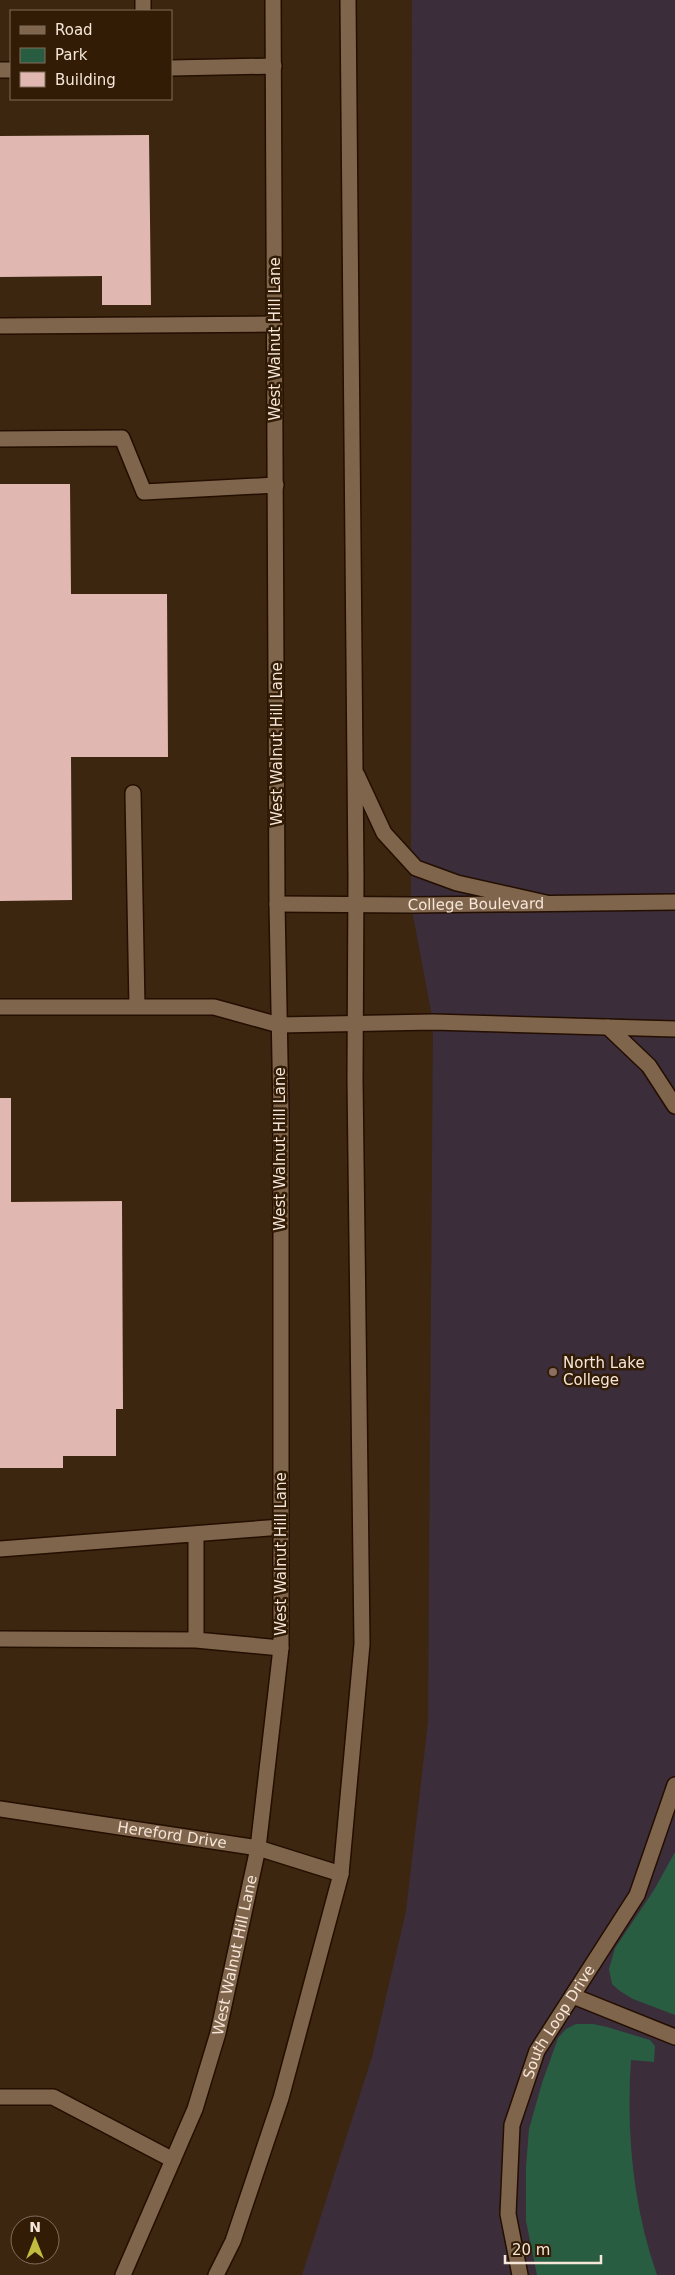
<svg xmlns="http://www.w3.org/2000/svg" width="675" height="2275" font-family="'DejaVu Sans',sans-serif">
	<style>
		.education { fill: #3c2d3a }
		.green { fill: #285d42 }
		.building { fill: #e1b8b1 }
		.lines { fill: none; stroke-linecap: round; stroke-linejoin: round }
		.lane-casing { stroke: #230e00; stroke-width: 18 }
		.street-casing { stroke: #230e00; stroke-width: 18 }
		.secondary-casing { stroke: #230e00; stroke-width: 18 }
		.lane { stroke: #80654d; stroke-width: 15 }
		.street { stroke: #80654d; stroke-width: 15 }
		.secondary { stroke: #80654d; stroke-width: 15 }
		.education-dot { fill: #8d6e63; stroke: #321c05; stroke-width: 2 }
		.labels { text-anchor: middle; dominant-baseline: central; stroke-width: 5; stroke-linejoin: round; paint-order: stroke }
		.street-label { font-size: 15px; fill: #f6e6d9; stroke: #321c05 }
		.poi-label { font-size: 15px; fill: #f6e6d9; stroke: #321c05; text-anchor: start }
	</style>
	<rect width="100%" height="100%" fill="#3c260f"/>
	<path class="education" d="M412,0H675V2275H302L372,2057L406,1911L428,1722L433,1022L411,905Z"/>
	<path class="green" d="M675,1852V2015L633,1999L620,1991L612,1984L609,1969L615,1948L654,1890Z
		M576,2024H593L607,2027L650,2040L655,2046L654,2062L631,2060C626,2133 633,2206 657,2275H537L526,2221V2167L529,2129L542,2083L558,2038L566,2029Z"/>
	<path class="building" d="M149,135L151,305H102V276L0,277V136Z
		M0,484H70L71,594H167L168,757H71L72,900L0,901Z
		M0,1098H11V1202L122,1201L123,1409H116V1456H63V1468H0Z"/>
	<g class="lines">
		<g class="lane-casing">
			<path id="lane" d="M143,0V11
				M171,68L274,66
				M0,70H11
				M0,326L275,324
				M0,439L122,438L144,492L276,485
				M133,793L137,1007
				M0,1007H214L279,1025
				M608,1027L649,1066L675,1106
				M0,1549L281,1527
				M0,1639L196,1640V1534
				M196,1640L281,1648
				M573,1996L675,2037
				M0,2097H53L173,2160"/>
		</g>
		<g class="street-casing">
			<g id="street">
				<path id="s1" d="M277,904L411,905L675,902"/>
				<path d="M279,1025L433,1022L675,1029"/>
				<path id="s2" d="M0,1809L258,1848L341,1874"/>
				<path id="s3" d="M520,2275L508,2214L512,2125L537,2051L637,1895L675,1785"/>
			</g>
		</g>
		<g class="secondary-casing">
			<g id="secondary">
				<path d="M357,775L384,833L416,868L457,883L546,903"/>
				<path id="s4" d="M123,2275L195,2109L218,2033L258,1848L281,1648V1113L277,904L273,0"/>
				<path d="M216,2275L233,2241L281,2098L341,1874L362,1644L355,1079L356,877L348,0"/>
			</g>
		</g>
		<use href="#lane" class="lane"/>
		<use href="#street" class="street"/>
		<use href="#secondary" class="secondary"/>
	</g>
	<circle class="education-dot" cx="553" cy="1372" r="5"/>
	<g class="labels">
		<g class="street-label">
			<text transform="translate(275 339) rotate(-90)">West Walnut Hill Lane</text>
			<text transform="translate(277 744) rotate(-90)">West Walnut Hill Lane</text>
			<text stroke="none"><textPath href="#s1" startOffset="199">College Boulevard</textPath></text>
			<text transform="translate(280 1149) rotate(-90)">West Walnut Hill Lane</text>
			<text transform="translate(281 1554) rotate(-90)">West Walnut Hill Lane</text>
			<text stroke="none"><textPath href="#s2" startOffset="174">Hereford Drive</textPath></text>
			<text stroke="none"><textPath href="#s4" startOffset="340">West Walnut Hill Lane</textPath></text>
			<text stroke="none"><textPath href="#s3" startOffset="265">South Loop Drive</textPath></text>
		</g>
		<g class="poi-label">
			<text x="563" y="1363">North Lake<tspan x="563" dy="17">College</tspan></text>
		</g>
	</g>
	<rect x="10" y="10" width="162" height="90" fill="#321c05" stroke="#806d5a"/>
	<rect x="20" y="26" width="25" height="8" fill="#80654d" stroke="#806d5a"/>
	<text x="55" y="35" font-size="15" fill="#f6e6d9">Road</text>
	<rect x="20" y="48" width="25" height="15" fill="#285d42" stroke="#806d5a"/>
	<text x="55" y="60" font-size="15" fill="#f6e6d9">Park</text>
	<rect x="20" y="72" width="25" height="15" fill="#e1b8b1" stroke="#806d5a"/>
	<text x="55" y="85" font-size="15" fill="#f6e6d9">Building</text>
	<g transform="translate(35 2240)"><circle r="24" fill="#321c05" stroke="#806d5a"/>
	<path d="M0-4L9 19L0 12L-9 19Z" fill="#c3bd3f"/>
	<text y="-8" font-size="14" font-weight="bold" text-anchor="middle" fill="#f6e6d9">N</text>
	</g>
	<path d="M505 2255v8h96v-8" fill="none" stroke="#f6e6d9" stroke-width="2.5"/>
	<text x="512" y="2255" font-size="15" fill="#f6e6d9" stroke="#321c05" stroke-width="4" paint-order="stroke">20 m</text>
</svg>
